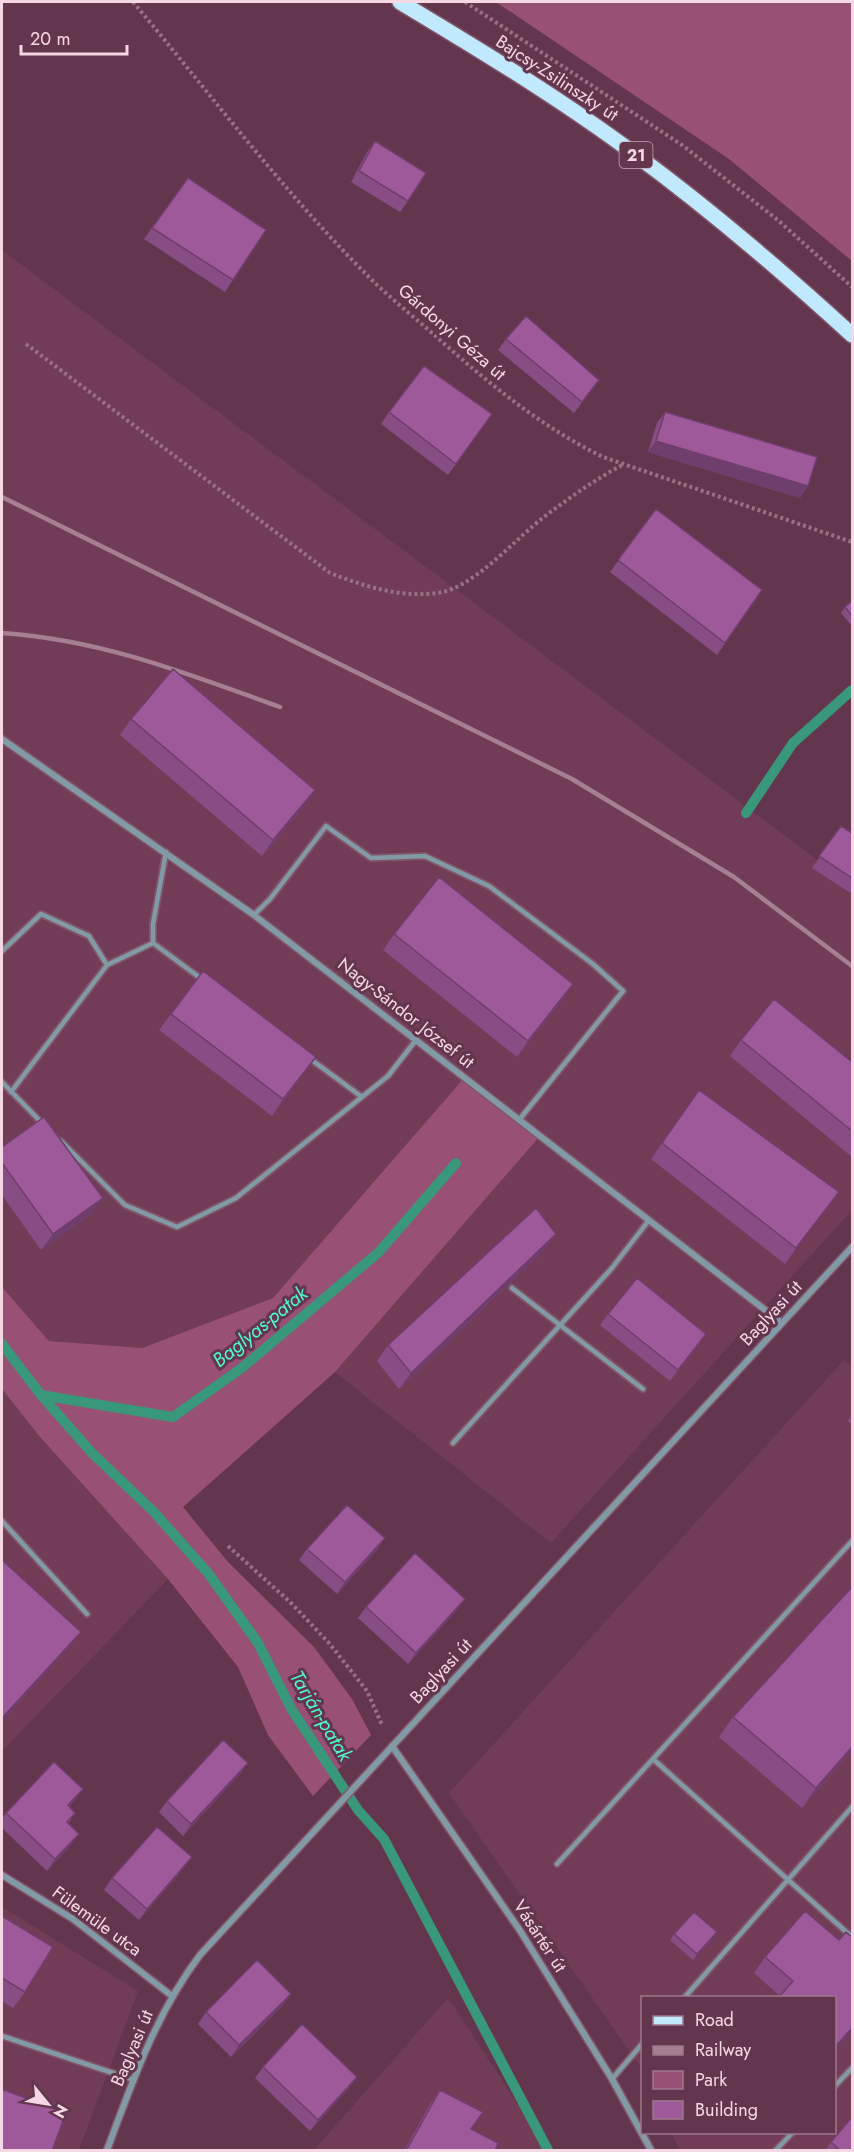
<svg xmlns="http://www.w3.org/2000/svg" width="854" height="2152" font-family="Jost,sans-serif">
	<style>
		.built { fill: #723c57 }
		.green { fill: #985075 }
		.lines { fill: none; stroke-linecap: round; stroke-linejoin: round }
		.stream { stroke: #39987b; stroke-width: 10 }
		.service-casing { stroke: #81566b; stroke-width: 8 }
		.minor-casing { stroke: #81566b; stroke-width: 9 }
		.primary-casing { stroke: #81566b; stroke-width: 18 }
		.path { stroke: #997184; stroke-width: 4; stroke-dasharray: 3 3; stroke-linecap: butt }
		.service { stroke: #819aa6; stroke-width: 4.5 }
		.minor { stroke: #819aa6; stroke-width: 6 }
		.primary { stroke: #c1e9fd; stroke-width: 15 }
		.rail { stroke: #a67f92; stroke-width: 4.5 }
		.wall { fill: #884d84 }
		.shaded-wall { fill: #6f3e6c }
		.building { fill: #9e599a; stroke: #6f3e6c; stroke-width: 1.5 }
		.labels { text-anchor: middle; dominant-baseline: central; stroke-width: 6; stroke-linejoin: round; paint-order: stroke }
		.shield { fill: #64364d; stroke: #caa7b7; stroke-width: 1.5 }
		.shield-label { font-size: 16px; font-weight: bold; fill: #f6d8e5 }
		.street-label { font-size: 18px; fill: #f6d8e5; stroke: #64364d }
		.water-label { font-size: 20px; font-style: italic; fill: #4ff9c8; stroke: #64364d }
	</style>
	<rect width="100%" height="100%" fill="#64364d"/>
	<path class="built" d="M2,250L852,886V1210L551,1543L335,1372L540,1136L464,1078L273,1298L141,1348L49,1341L2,1287Z
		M844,1360L852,1366V2150H679L672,2133L834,2132V1998H642V2069L449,1793Z
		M2,1389L40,1437L168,1579L2,1751Z
		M2,1907L138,1991L79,2150H2Z
		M448,1998L548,2150H314Z"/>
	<path class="green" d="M496,2H852V261L729,159Z
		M464,1078L540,1136L335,1372L183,1507L228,1562L314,1647L352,1699L371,1735L313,1796L268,1735L238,1667L168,1579L40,1437L2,1389V1287L49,1341L142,1348L273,1298Z"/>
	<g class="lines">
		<path class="stream" d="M746,813L793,743L852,690
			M2,1344L41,1395L92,1453L154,1512L208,1573L258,1643L292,1710L358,1810L384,1839L548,2150
			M41,1395L173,1417L243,1367L379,1252L456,1163"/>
		<g class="service-casing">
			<path id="service" d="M254,915L270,899L326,826L371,858L425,856L489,886L593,964L623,991L519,1120
				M153,943V924L166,852
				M2,951L41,914L89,936L107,965L11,1092
				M107,965L153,943L203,980
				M309,1058L362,1097
				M2,1082L42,1123
				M61,1141L125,1205L177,1227L236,1198L388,1076L416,1040
				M512,1288L643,1389
				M453,1443L612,1268L649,1220
				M2,1521L87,1614
				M653,1759L852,1937
				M557,1864L852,1541
				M684,1998L852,1807
				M2,2036L134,2080
				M612,2079L642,2044
				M834,2087L852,2068
				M776,2150L793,2132"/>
		</g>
		<g class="minor-casing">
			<path id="minor" d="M2,739L254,915L782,1323
				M392,1746L519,1929L612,2079L651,2150
				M2,1875L73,1919L172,1996
				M107,2150C132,2083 156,2013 200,1955L852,1247"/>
		</g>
		<g class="primary-casing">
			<path id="primary" d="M400,2C480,50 561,99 636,155C712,211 783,272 852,335"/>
		</g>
		<path class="path" d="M133,2C209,92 286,195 370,278C392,300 418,320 441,341C492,386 542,427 603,457L852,542
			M465,2L682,145L779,221L852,287
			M26,344L330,573C364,586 400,598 437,593C473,589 515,539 544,517C570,497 596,479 624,464
			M228,1546L291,1603L329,1643L367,1691L382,1725"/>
		<use href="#service" class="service"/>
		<use href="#minor" class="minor"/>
		<use href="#primary" class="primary"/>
		<path class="rail" d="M2,497L572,779L734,877L852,966
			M2,633C103,640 185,673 280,707"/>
	</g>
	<path class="wall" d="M375,141L408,201L400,212L351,182L367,152Z
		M188,178L233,280L225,292L144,239Z
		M506,339L591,391L574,413L498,350Z
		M389,412L492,414L448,475L381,424Z
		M665,412L808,486L800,498L648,452L657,423Z
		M656,509L762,590L717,655L610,572Z
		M852,601V626L841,613L845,607Z
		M131,719L304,807L262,856L120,735Z
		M841,826L852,833V894L812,868Z
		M394,934L573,984L562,1001L517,1057L383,950Z
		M171,1014L304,1073L272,1116L159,1030Z
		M741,1040L852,1062V1157L730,1056Z
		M699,1090L839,1192L785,1264L651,1159Z
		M2,1147L91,1214L41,1250L2,1195Z
		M545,1250L399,1389L377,1361L388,1345Z
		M608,1314L706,1334L698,1346L670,1381L600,1325Z
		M852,1414V1425L848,1421Z
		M385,1538L377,1550L337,1594L299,1560L307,1549Z
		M366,1607L457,1610L408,1664L358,1618Z
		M733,1717L852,1751L802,1808L719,1737Z
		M248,1763L240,1774L183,1836L159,1812L167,1801Z
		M83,1789L75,1800L69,1807L75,1813L68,1824L79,1834L71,1845L47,1871L2,1828V1819L6,1813Z
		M184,1868L139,1920L104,1890L112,1878Z
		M2,1916L25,1992L13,2008L2,2001Z
		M674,1934L713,1938L693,1960L670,1940Z
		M839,1940L780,1996L754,1973L765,1957Z
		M283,2005L231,2057L198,2024L206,2012Z
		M263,2067L357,2077L349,2088L310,2131L255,2078Z
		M440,2090L471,2129L495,2151H404L429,2106Z
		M831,2142L852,2151H825Z"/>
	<path class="shaded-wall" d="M656,441L808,486L800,498L648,452Z
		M315,790L304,807L262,856L273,840Z
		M573,984L562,1001L517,1057L528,1041Z
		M316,1057L304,1073L272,1116L283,1099Z
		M839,1192L785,1264L796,1248Z
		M103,1198L91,1214L41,1250L53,1234Z
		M556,1234L545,1250L399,1389L411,1373Z
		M706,1334L698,1346L670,1381L678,1370Z
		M385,1538L377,1550L337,1594L345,1582Z
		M465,1599L457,1610L408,1664L416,1653Z
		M81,1632L69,1648L2,1722V1718Z
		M852,1747V1751L802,1808L816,1788Z
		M248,1763L240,1774L183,1836L191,1824Z
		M83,1789L75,1800L60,1817L68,1805Z
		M79,1834L71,1845L47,1871L55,1859Z
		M192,1857L184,1868L139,1920L147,1909Z
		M717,1932L713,1938L693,1960L697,1954Z
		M291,1994L283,2005L231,2057L239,2045Z
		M852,2028V2031L834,2052V2048Z
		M357,2077L349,2088L310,2131L318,2120Z"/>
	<path class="building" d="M375,141L426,173L408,201L359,171Z
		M188,178L266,230L233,280L152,228Z
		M526,316L599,380L582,402L506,339Z
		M424,366L492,414L456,464L389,412Z
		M665,412L817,457L808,486L656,441Z
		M656,509L762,590L725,643L618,560Z
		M852,601V616L845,607Z
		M173,669L315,790L273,840L131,719Z
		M841,826L852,833V878L819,856Z
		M439,877L573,984L528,1041L394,934Z
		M203,971L316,1057L283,1099L171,1014Z
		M774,999L852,1062V1131L741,1040Z
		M699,1090L839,1192L796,1248L662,1143Z
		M44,1117L103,1198L53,1234L2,1163V1147Z
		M536,1208L556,1234L411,1373L388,1345Z
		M637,1278L706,1334L678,1370L608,1314Z
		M347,1505L385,1538L345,1582L307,1549Z
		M415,1553L465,1599L416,1653L366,1607Z
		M2,1560L81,1632L2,1718Z
		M852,1587V1747L816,1788L733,1717Z
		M223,1740L248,1763L191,1824L167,1801Z
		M54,1762L83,1789L68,1805L75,1813L67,1822L79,1834L55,1859L6,1813Z
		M157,1827L192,1857L147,1909L112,1878Z
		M805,1911L839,1940L846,1932L852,1937V2028L834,2048V1998H778L793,1981L765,1957Z
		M694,1912L717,1932L697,1954L674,1934Z
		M2,1916L53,1947L25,1992L2,1978Z
		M257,1960L291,1994L239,2045L206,2012Z
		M302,2024L357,2077L318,2120L263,2067Z
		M2,2089L66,2113L52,2151H2Z
		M440,2090L483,2112L471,2129L498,2143L495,2151H406Z
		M852,2117V2151H841L831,2142Z"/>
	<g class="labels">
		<rect class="shield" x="619.5" y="142" width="33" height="26" rx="4.5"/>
		<g class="shield-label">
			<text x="636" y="155">21</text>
		</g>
		<g class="street-label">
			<text transform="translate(557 78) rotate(33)">Bajcsy-Zsilinszky út</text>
			<text transform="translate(452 332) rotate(41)">Gárdonyi Géza út</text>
			<text transform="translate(406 1013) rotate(38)">Nagy-Sándor József út</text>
			<text transform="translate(771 1313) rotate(-47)">Baglyasi út</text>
			<text transform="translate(441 1671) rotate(-47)">Baglyasi út</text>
			<text transform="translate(97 1921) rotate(36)">Fülemüle utca</text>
			<text transform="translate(540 1936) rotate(57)">Vásártér út</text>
			<text transform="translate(132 2048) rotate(-67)">Baglyasi út</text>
		</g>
		<g class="water-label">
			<text transform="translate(260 1327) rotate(-39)">Baglyas-patak</text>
			<text transform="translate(321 1716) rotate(59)">Tarján-patak</text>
		</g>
	</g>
	<rect width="854" height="2152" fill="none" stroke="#f6d8e5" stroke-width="6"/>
	<rect x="641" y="1996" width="195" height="138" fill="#64364d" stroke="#9e778a" stroke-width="1.5"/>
	<rect x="653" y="2016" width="30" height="9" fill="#c1e9fd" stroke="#9e778a" stroke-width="1.5"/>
	<text x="695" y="2026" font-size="18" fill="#f6d8e5">Road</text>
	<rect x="653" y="2046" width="30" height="9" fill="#a67f92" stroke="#9e778a" stroke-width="1.5"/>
	<text x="695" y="2056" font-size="18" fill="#f6d8e5">Railway</text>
	<rect x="653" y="2071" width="30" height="18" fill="#985075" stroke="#9e778a" stroke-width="1.5"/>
	<text x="695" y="2086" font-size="18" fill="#f6d8e5">Park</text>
	<rect x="653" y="2101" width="30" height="18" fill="#9e599a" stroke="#9e778a" stroke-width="1.5"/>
	<text x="695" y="2116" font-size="18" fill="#f6d8e5">Building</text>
	<g transform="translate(48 2104) rotate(120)" stroke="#64364d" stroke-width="4.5" paint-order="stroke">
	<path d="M0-4.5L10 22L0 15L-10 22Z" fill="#f6d8e5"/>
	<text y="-9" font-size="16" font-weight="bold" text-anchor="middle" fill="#f6d8e5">N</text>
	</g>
	<path d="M21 45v9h106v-9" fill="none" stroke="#f6d8e5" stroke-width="3"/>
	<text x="30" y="45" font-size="18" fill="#f6d8e5" stroke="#64364d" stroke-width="4.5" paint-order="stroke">20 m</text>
</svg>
